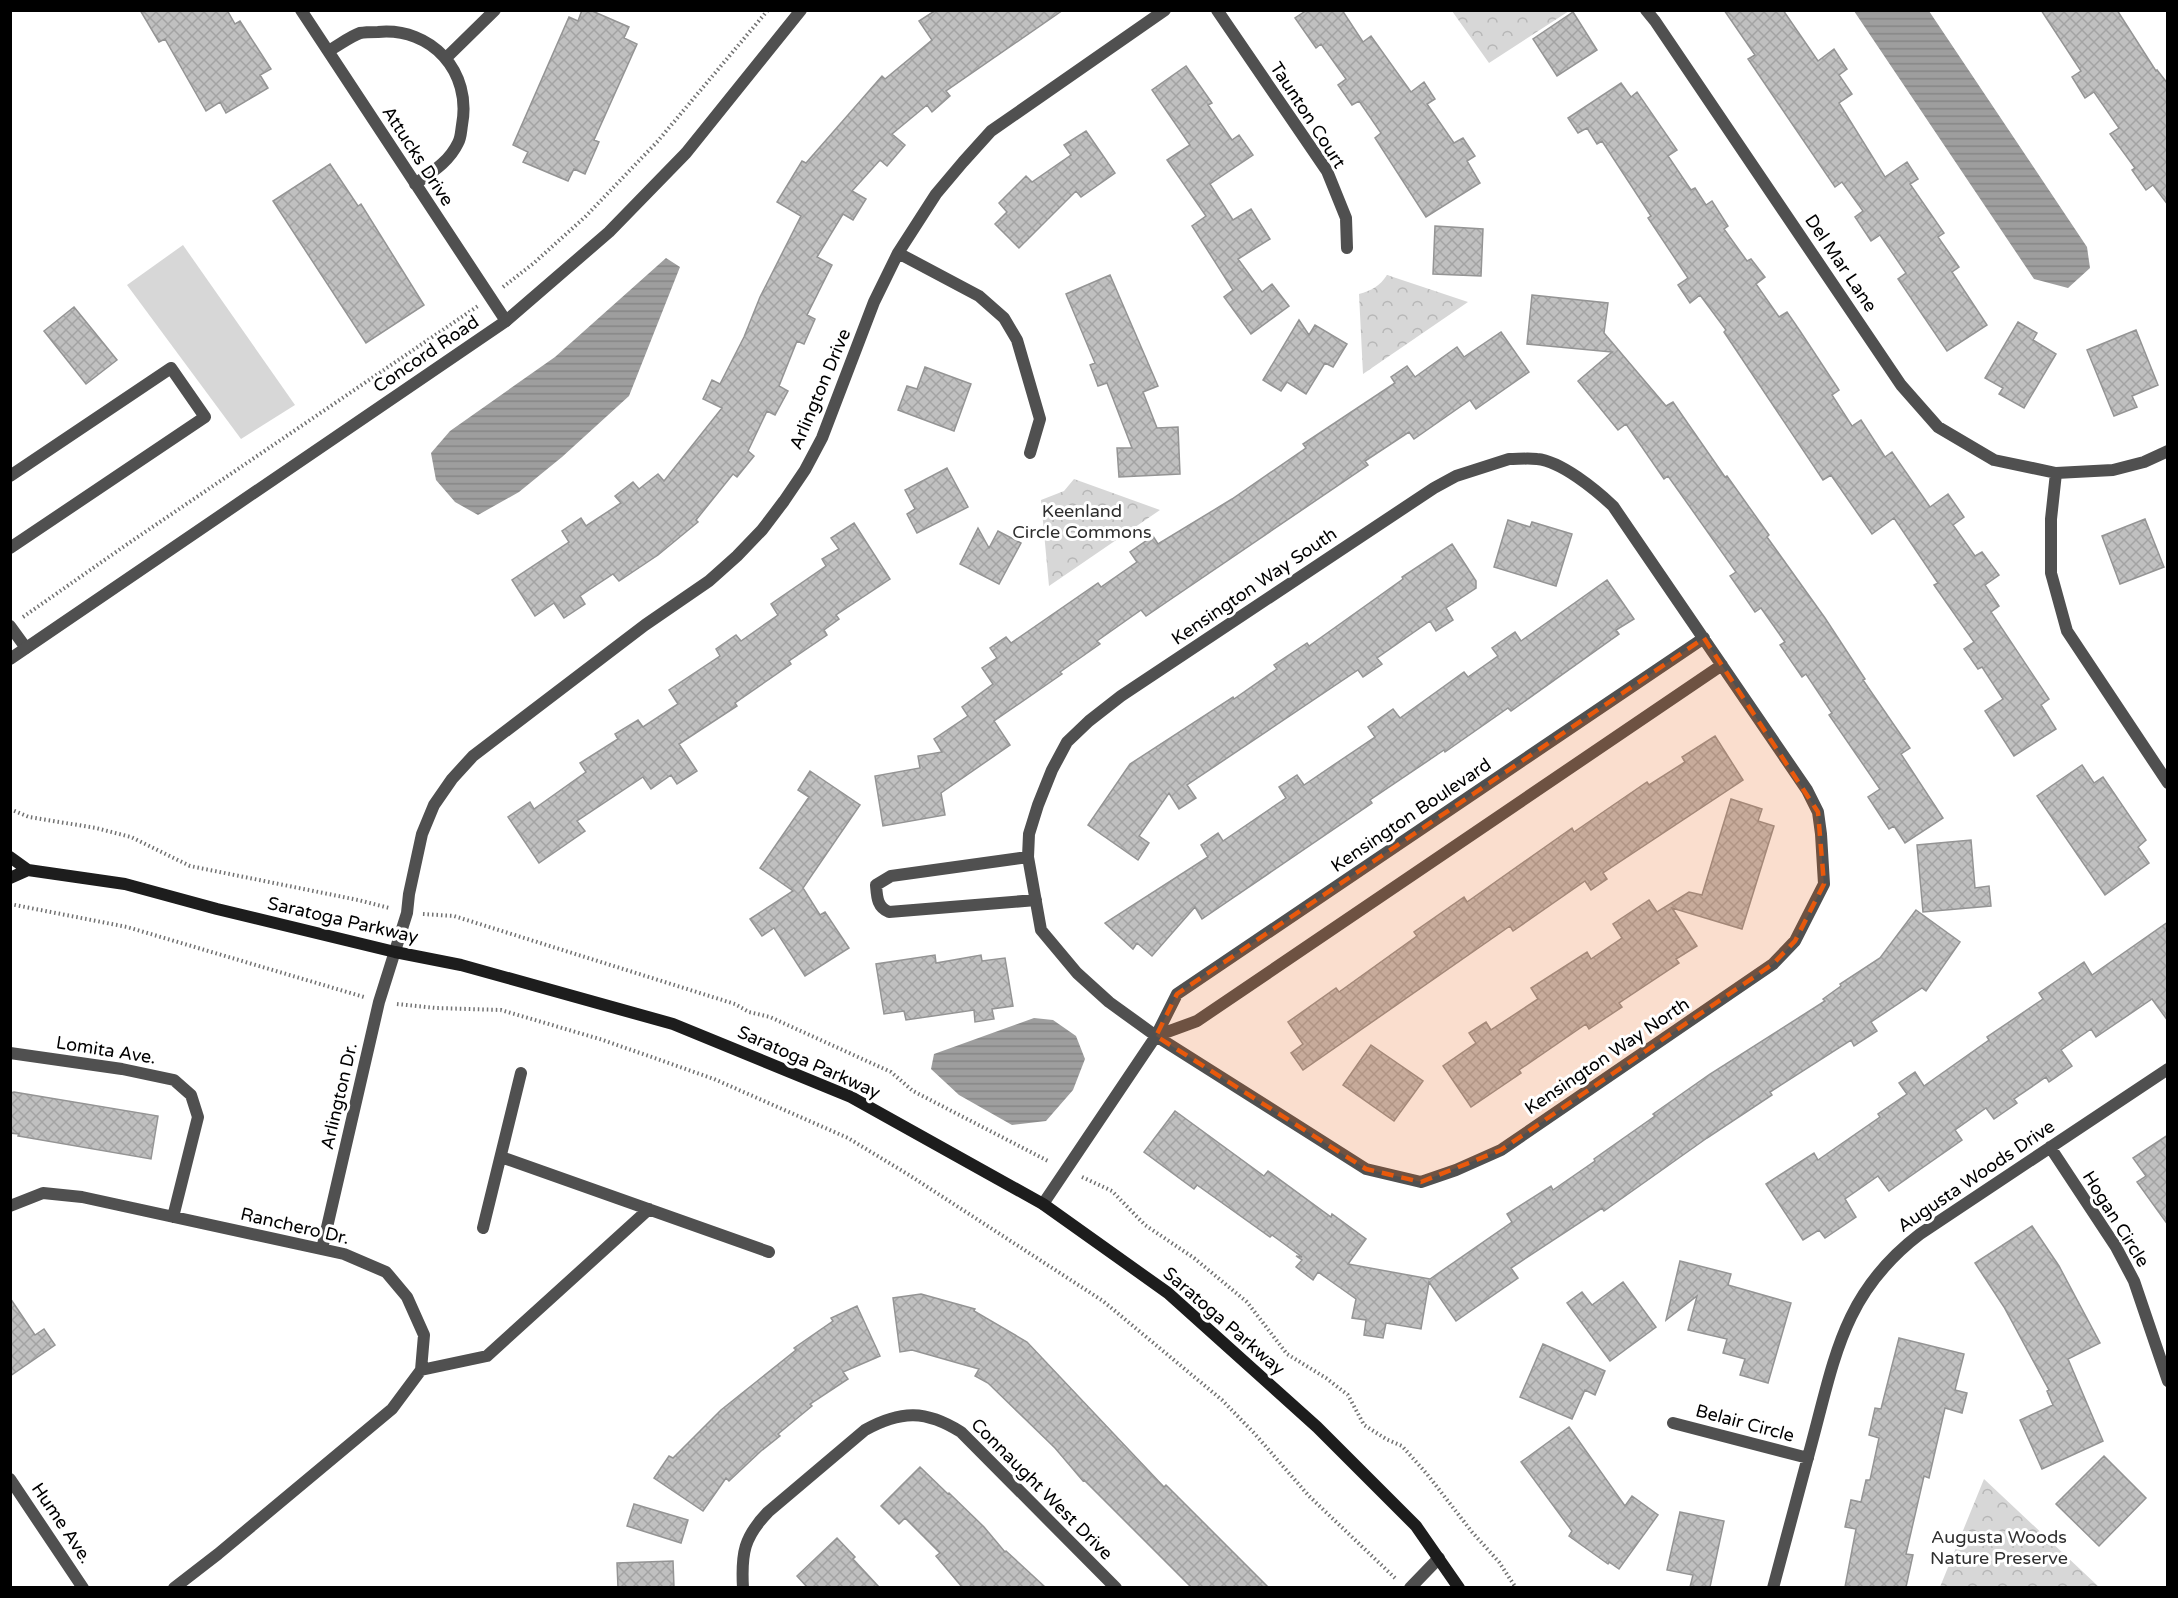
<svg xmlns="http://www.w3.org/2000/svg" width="2178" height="1598" font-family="'Varela Round',sans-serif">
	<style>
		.park { fill: url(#park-crowns) }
		.garden { fill: #d7d7d7 }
		.water { fill: url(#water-rules) }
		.building { fill: url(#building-cross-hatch); stroke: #949494; stroke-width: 1.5 }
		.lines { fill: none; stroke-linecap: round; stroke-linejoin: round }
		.path { stroke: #727272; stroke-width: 4; stroke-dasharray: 1.5 3; stroke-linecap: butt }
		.lane { stroke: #505050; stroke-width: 12 }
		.street { stroke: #505050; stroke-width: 12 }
		.secondary { stroke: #1d1d1d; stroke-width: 12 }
		.marked { fill: #e8590c; fill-opacity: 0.2; stroke: #e8590c; stroke-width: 4.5; stroke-dasharray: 12 8; stroke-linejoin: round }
		.labels { text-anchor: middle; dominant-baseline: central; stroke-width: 6; stroke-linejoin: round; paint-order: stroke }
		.street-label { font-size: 18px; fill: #000; stroke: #fff }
		.park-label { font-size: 18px; fill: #2e2e2e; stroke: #fff }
	</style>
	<defs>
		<pattern id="park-crowns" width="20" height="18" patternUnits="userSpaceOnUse" patternTransform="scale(1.5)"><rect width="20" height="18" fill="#d7d7d7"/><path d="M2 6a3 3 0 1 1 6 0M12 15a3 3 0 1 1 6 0" fill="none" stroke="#b7b7b7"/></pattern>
		<pattern id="water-rules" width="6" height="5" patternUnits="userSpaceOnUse" patternTransform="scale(1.5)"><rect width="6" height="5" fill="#9e9e9e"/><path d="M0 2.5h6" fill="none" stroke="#868686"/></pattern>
		<pattern id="building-cross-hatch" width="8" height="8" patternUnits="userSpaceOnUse" patternTransform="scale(1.5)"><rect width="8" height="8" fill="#c0c0c0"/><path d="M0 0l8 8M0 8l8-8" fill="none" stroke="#a3a3a3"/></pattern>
	</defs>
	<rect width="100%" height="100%" fill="#fff"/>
	<path class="park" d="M1452,11H1569L1489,63Z
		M1387,275L1468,302L1363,374L1359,294C1371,291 1380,286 1387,275Z
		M1074,479L1160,510L1049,586L1041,500L1064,491Z
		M1984,1479L2099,1587H1940Z"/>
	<path class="garden" d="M183,245L295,405L241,439L127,285Z"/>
	<path class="water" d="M1854,11H1929L2087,247L2090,268L2068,288L2034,279Z
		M666,258L680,267L629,396L562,457L519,492L478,515L455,502L436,480L431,453L450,431L555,357Z
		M1034,1018L1053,1020L1076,1036L1085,1059L1073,1090L1046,1121L1012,1125L959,1095L931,1069L934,1054Z"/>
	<path class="building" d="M140,10H227L235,24L240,21L271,69L260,75L268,88L226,113L220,102L206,111L165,39L159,42Z
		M582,10H590L629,27L624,38L637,44L594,140L599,142L585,174L574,169L568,181L523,162L528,152L513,145L569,17L578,21Z
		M936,10H1063L946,91L950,96L932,112L927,105L892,134L905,145L887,166L880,160L852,191L866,199L853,220L843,214L817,257L832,265L807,315L815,319L804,344L797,341L779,386L788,391L775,415L767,411L748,451L754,456L737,477L733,474L696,520L698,522L658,555L619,581L613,574L580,596L585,604L564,618L554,603L535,616L512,580L569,542L562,531L581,518L586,526L621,503L615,496L633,482L639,489L658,474L664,481L722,408L703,399L712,380L720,384L744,337L760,297L801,216L777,202L802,161L806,163L882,76L885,79L932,40L919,21Z
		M1307,10H1342L1363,42L1371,36L1411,92L1424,82L1435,99L1427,104L1454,143L1463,138L1475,156L1467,161L1480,183L1426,217L1375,138L1381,133L1359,101L1352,105L1338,85L1346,79L1321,44L1316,48L1295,18Z
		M1724,10H1783L1818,61L1834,49L1847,69L1839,75L1852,94L1839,103L1885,177L1907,162L1918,179L1910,184L1944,233L1938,237L1959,267L1952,272L1987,325L1947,351L1898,279L1906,273L1880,235L1871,241L1855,217L1863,211L1842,182L1835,187L1748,59L1755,55Z
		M2041,10H2117L2156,71L2157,70L2168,84V205L2153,185L2146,190L2132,170L2135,168L2110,134L2119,128L2094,92L2085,98L2072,77L2081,71Z
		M1573,12L1597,50L1557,76L1533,39Z
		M1186,66L1212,103L1208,105L1232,140L1239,135L1253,155L1210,184L1233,220L1251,209L1270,239L1238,259L1262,292L1272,284L1289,306L1251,334L1224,297L1233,290L1192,226L1206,216L1167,160L1190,145L1152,90Z
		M1621,83L1631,97L1637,92L1677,150L1668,156L1691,190L1695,188L1706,205L1712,201L1728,226L1724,229L1747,261L1751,259L1765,277L1756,284L1779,317L1787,312L1800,331L1839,390L1832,395L1852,426L1861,420L1885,457L1892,452L1930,507L1948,494L1964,517L1953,525L1975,556L1982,552L1999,575L1985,585L1999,606L1991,612L2049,699L2041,705L2056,729L2014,756L1985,711L2003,699L1982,667L1978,669L1964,649L1974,642L1934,585L1938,583L1894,518L1872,534L1831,475L1823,480L1724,332L1726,330L1700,295L1690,303L1678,285L1688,278L1648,218L1651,216L1602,141L1597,144L1587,128L1578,133L1568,118Z
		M1086,131L1115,173L1081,197L1076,191L1019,248L995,224L1007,212L999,203L1026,176L1032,182L1071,155L1064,145Z
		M330,164L358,206L361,204L424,305L366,343L273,201Z
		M1435,226L1483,229L1481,276L1433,274Z
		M1110,275L1158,386L1143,392L1157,428L1178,427L1180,474L1119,477L1117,448H1132L1107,383L1098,386L1090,365L1095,363L1066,294Z
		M1532,295L1608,303L1604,333L1666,406L1673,402L1725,477L1727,476L1769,535L1767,537L1825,618L1865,679L1863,680L1910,748L1901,754L1943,818L1905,843L1894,826L1889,829L1868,797L1880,789L1829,715L1832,713L1806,674L1802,677L1780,645L1785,642L1761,608L1755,612L1730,576L1736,572L1668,476L1664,479L1626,424L1618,430L1578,381L1612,352L1527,344Z
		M74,307L117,360L86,384L44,331Z
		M1299,320L1309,335L1315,325L1347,344L1333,367L1325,363L1306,394L1287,382L1281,391L1263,380Z
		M2018,322L2037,333L2033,340L2056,354L2024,408L1999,394L2003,388L1985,378Z
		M2136,330L2158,385L2132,396L2137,407L2114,416L2087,350Z
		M1501,332L1529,372L1476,409L1470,400L1414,439L1409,432L1365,461L1368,465L1146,616L1141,610L1097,641L1100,644L1060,672L1062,674L994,721L1010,745L941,793L945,815L883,826L875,776L920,768L918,756L942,752L934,739L968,716L962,707L993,684L982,668L997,658L990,648L1006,637L1011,643L1098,583L1101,587L1137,562L1130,552L1153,536L1158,544L1232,499L1306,448L1303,444L1395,383L1391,377L1407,366L1415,377L1457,347L1464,357Z
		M925,367L971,384L954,431L898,410L907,386L917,389Z
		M947,468L968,507L917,533L907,514L915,509L905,490Z
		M2145,519L2164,567L2120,584L2102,536Z
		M1508,520L1530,527L1532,522L1572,534L1556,586L1494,567Z
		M854,523L890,579L836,615L839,619L824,630L827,635L789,661L791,664L735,703L737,706L679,744L697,771L677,784L671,775L651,789L643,777L577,821L585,831L539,863L508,817L530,802L534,809L586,772L580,763L618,739L615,734L638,720L643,727L678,704L669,690L720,656L716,649L736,635L741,641L778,615L771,604L826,566L822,559L839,549L831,538Z
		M978,528L989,548L998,531L1021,543L999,584L960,564Z
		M1452,544L1476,581V588L1446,608L1453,620L1436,631L1430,621L1377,658L1382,664L1363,677L1358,670L1187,785L1196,798L1179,809L1169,793L1139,836L1149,843L1138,860L1088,825L1130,764L1233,697L1234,699L1277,669L1274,665L1307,643L1309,646L1403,579L1402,577Z
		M1607,580L1634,619L1616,630L1619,634L1511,711L1508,708L1445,752L1444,750L1370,800L1372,803L1202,919L1195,907L1152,956L1137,943L1133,949L1105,923L1208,857L1201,845L1218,833L1223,841L1286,798L1279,787L1297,775L1304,785L1375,737L1368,727L1393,709L1400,718L1464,672L1468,677L1498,656L1492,648L1515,632L1521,641Z
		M1715,736L1743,780L1603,873L1607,879L1591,890L1585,881L1513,931L1510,926L1303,1070L1291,1053L1303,1044L1288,1022L1336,988L1339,992L1417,936L1414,932L1464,897L1467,902L1572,828L1574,832L1647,782L1649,785L1685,762L1682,757Z
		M2082,765L2094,783L2103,777L2146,840L2138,847L2149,863L2105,895L2037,796Z
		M810,771L860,805L803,888L820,915L825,912L849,948L805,976L774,928L762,936L750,919L793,891L760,868L809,797L798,790Z
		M1731,799L1762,809L1758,821L1774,826L1742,929L1672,908L1697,946L1676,959L1679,963L1619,1003L1622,1007L1589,1029L1586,1024L1519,1070L1521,1073L1471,1107L1443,1066L1476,1043L1469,1033L1486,1022L1491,1030L1538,999L1531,988L1587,952L1591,959L1622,938L1613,924L1649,900L1657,912L1689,892L1702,895Z
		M1971,840L1975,888L1989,886L1991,906L1923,912L1917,845Z
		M1916,910L1960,942L1926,991L1922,988L1871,1022L1877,1031L1854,1046L1851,1040L1770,1092L1772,1095L1707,1138L1604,1211L1602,1208L1511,1268L1518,1278L1456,1321L1429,1282L1421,1329L1386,1323L1383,1338L1364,1335L1366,1320L1352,1318L1356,1299L1318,1272L1313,1280L1296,1267L1302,1260L1296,1256L1302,1257L1272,1235L1270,1237L1197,1185L1194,1189L1144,1152L1175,1111L1264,1176L1268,1171L1331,1217L1332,1214L1366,1239L1348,1264L1430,1279L1512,1222L1507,1214L1551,1186L1553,1190L1595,1161L1594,1159L1655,1116L1653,1114L1710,1074L1825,1001L1823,999L1841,986L1840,984L1880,958Z
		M2168,922V1021L2152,999L2096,1037L2091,1029L2061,1050L2072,1066L2049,1082L2046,1077L2014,1099L2017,1103L1994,1119L1986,1108L1955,1130L1962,1140L1889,1191L1878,1176L1845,1199L1856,1217L1825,1238L1819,1230L1803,1240L1766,1184L1814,1153L1818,1160L1880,1117L1878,1114L1907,1094L1899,1083L1915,1072L1924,1086L1989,1040L1987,1037L2043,999L2039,993L2084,962L2092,975Z
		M935,955L936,963L981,955L982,961L1005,958L1013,1006L992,1009L994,1019L975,1022L974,1010L906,1020L904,1011L884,1014L876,964Z
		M1371,1045L1423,1081L1394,1121L1343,1085Z
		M14,1092L158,1116L151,1159L18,1136L19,1134L10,1133V1093Z
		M2168,1135V1225L2137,1182L2146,1176L2133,1158Z
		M2032,1226L2059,1266L2100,1343L2068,1359L2103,1441L2042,1469L2020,1420L2053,1405L2047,1391L2049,1390L2004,1307L1975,1263Z
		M1680,1261L1731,1274L1728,1285L1791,1303L1768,1383L1740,1375L1745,1359L1723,1353L1727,1339L1688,1330L1697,1296L1666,1320Z
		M1623,1282L1656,1327L1610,1361L1567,1303L1582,1292L1592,1305Z
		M921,1294L975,1309L974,1311L1027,1342L1164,1487L1166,1485L1268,1587H1191L1084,1480L1083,1481L1055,1448L988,1383L975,1376L979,1369L912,1350L900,1352L893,1298Z
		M10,1298L35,1335L44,1329L55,1345L10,1376Z
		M857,1306L880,1356L843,1372L848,1379L810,1404L812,1406L778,1434L780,1436L761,1451L729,1481L726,1478L703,1511L654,1478L669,1456L673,1458L721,1410L796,1350L794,1348L833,1321L831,1318Z
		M1899,1338L1964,1354L1955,1390L1967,1393L1962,1413L1945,1408L1929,1478L1924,1476L1906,1554L1913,1555L1906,1587H1845L1856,1529L1845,1527L1851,1500L1861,1502L1866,1480H1870L1879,1438L1869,1435L1875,1408L1881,1409Z
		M1543,1344L1605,1371L1595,1395L1585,1390L1572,1419L1520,1397Z
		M1569,1427L1625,1506L1632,1496L1658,1515L1619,1569L1609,1562L1608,1564L1569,1536L1572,1531L1521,1462Z
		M2104,1456L2146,1498L2099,1546L2056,1504Z
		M920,1467L948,1494L949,1493L984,1527L1005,1552L1006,1551L1045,1587H962L936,1556L940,1553L905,1518L899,1524L881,1506Z
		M634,1504L688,1520L681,1543L627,1526Z
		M1680,1512L1724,1521L1710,1587H1690L1693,1575L1667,1570Z
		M837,1538L855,1557L853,1559L879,1587H807L797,1576Z
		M673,1561L674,1587H618L617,1563Z"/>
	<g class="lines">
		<path class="path" d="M503,287L534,263L586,216L657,142L768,10
			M23,617L126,545L478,306
			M10,809L29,817L96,828L131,837L190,866L358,900L389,908
			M10,904L127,927L364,997
			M423,914L454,916L735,1004L749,1012L770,1017L891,1072L913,1091L1050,1162
			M397,1004L436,1008L501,1010L603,1040L714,1079L848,1138L909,1175L1103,1301L1222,1400L1254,1433L1309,1496L1395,1578
			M1082,1177L1112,1191L1145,1225L1194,1258L1247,1302L1287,1354L1326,1378L1348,1395L1364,1425L1386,1439L1402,1446L1427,1474L1472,1532L1499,1562L1516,1588"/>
		<path class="lane" d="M301,10L506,321
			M328,51C338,46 349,37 360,33C365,32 373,32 378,32C432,27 472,72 462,125C461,131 461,138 458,143C449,162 432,172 415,184
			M446,58L495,10
			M10,476L171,368L205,417L10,548
			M10,626L26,648"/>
		<path class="street" d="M1217,10L1327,171L1346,218L1347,248
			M1646,10L1655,21L1901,385L1938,427L1994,460L2056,473L2113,470L2144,462L2168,451
			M898,253L979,296L1004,318L1017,340L1040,419L1030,453
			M1509,459C1518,459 1528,458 1537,459C1561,461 1596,490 1613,506L1807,790L1818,812L1821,834L1824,884L1795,941L1773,964L1501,1150L1456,1170L1421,1182L1366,1169L1156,1036L1109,1002L1077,973L1041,930L1028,857L1029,834L1038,805L1052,770L1067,742L1089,721L1121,696L1434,488L1456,476Z
			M2056,473L2051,519V573L2067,631L2168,783
			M10,659L506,321L609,232L686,153L801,10
			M1028,857L891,876L876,885C877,897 877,907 889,912L1036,900
			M1156,1036L1197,1021L1722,665
			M10,1053L122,1069L174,1080L191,1095L198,1117L173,1217
			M2050,1147L2116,1247L2134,1281L2168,1381
			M501,1157L769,1252
			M1043,1204L1156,1036L1177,994L1704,638
			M10,1206L43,1193L82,1197L344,1254L386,1272L407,1297L424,1335L421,1370L392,1409L218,1554L174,1588
			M483,1228L521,1073
			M322,1249L379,1002L407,913L409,894L422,834L434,805L452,779L473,756L645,625L709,581L737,556L762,530L784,501L805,470L822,438L874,302L898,253L936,194L963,162L991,131L1165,10
			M421,1370L487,1356L649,1209
			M1673,1423L1808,1458
			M10,1479L83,1588
			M743,1588C741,1553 744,1537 768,1512L865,1430C901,1410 926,1410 961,1432L1116,1588
			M1410,1588L1439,1558
			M1773,1588C1786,1539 1799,1491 1812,1442C1835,1356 1844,1292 1920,1234L2168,1069"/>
		<path class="secondary" d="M10,857L28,870L125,884L217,909L395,952L461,965L673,1024L851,1097L1043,1204L1168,1293L1317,1427L1416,1526L1459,1588
			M10,878L28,870"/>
	</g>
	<path class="marked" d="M1704,638L1818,812L1824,884L1795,941L1773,964L1501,1150L1421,1182L1366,1169L1156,1036L1177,994Z"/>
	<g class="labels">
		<g class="street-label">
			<text transform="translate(1308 115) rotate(57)">Taunton Court</text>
			<text transform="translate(418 156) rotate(57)">Attucks Drive</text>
			<text transform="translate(1841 263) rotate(56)">Del Mar Lane</text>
			<text transform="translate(426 354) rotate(-34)">Concord Road</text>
			<text transform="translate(820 389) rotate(-67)">Arlington Drive</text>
			<text transform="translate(1254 586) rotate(-34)">Kensington Way South</text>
			<text transform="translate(1411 815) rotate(-34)">Kensington Boulevard</text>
			<text transform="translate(343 920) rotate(13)">Saratoga Parkway</text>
			<text transform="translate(106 1050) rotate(9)">Lomita Ave.</text>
			<text transform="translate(1607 1056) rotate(-34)">Kensington Way North</text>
			<text transform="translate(809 1062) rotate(24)">Saratoga Parkway</text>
			<text transform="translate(339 1096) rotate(-77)">Arlington Dr.</text>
			<text transform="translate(1976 1176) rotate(-34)">Augusta Woods Drive</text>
			<text transform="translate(2116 1219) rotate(58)">Hogan Circle</text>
			<text transform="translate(295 1226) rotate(13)">Ranchero Dr.</text>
			<text transform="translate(1224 1321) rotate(41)">Saratoga Parkway</text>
			<text transform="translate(1745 1423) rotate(15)">Belair Circle</text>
			<text transform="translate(1042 1489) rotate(45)">Connaught West Drive</text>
			<text transform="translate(62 1523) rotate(56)">Hume Ave.</text>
		</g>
		<g class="park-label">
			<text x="1082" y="511">Keenland<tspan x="1082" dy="21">Circle Commons</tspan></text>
			<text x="1999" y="1537">Augusta Woods<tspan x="1999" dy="21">Nature Preserve</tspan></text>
		</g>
	</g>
	<rect width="2178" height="1598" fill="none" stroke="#000000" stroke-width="24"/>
</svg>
